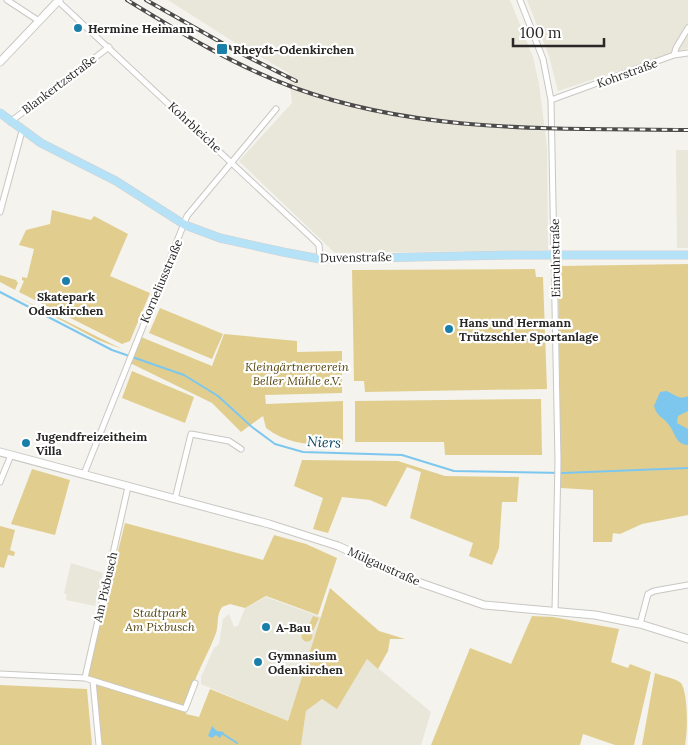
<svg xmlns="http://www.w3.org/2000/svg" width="688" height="745" font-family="Lora,serif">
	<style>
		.built { fill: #e9e6da }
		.green { fill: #e1ce8f }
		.water { fill: #7dc7ee }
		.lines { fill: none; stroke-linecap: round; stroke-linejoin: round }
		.stream { stroke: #7dc7ee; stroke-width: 2 }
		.street-casing { stroke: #c8c7c3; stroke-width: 7 }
		.secondary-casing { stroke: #c8c7c3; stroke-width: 9 }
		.primary-casing { stroke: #d0d0cf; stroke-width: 9 }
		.street { stroke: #fff; stroke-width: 5 }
		.secondary { stroke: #fff; stroke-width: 7 }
		.primary { stroke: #b6e2f8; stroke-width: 8 }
		.rail-casing { stroke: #4c4b49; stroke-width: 4 }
		.rail { stroke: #fff; stroke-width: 2; stroke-dasharray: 5.5; stroke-linecap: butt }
		.poi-dot { fill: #1a80aa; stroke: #fff; stroke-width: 2 }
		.labels { text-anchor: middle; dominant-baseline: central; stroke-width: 4.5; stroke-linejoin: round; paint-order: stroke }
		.poi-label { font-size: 12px; font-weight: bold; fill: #292827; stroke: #fff; text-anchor: start }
		.street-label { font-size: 12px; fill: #292827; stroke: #fff }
		.park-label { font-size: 12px; font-style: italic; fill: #564710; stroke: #fff }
		.water-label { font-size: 14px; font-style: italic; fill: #0b4a64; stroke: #fff }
	</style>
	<rect width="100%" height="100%" fill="#f4f3ee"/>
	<path class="built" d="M168,0H510L533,57L539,84L547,147L548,250L335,253L239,161L292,103L289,73L229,39Z
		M527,0H688V48L558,91L549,56Z
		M676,150H688V248H677Z
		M71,563L103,573L95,606L66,600L67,595L64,593Z
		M266,597L321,617L288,721L201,684V677L214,648L219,644L223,619L229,614L234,627L238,626L245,608Z
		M367,659L431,712L421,745H301L306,711L322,699L337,708Z"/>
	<path class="green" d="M52,210L91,220L94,216L128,234L110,276L150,293L130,341L122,344L19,292L24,281L22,280V277L27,278L34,249L19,245L26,230L50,224Z
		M688,264V515L642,524L620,534L613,533L612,542H593V490L561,488L558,269L559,266Z
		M535,269L536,277H543L547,389L365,392L364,381H354L352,270Z
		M0,275L16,280L18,283L15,290L0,282Z
		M16,296L122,349L98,340Z
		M160,308L223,334L212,359L149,333Z
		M224,334L297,341V352L342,351V393L265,395L266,404L343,401V444C314,445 290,446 266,428L263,416L241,432L212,403L130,363L141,337L212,366Z
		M132,371L194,397L185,423L122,398Z
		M541,399L542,455H445L444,442H355V401Z
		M302,460L398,461L445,476L519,477L517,502H502L499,548L492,565L469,556L473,543L410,518L421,472L407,467L386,507L370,500L342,497L328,533L313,529L323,498L294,486Z
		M32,469L70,480L55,535L11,524Z
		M125,523L263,560L274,535L306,544L337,558L318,615L266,596L245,608L230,604L222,607C216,616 219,624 216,633C206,660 189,684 186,714L199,717L210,689L288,721L330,588L379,631L405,639H390L388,651L378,669L367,659L337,709L322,699L306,711L301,745H102L96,688L86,679Z
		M0,526L15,530L10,550L15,552L14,556L8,555L4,568L0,567Z
		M313,616L319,618L313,631L307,629Z
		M532,616L553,617L619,629L611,662L628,668L630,664L651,672L634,745H615L583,734L580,745H431L470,648L511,664Z
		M301.5 636a5.5 5.5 0 1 1 11 0a5.5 5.5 0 1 1-11 0Z
		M655,673C662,676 675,678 681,683C688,693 688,731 685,745H642Z
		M0,685L87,689L92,745H0Z"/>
	<path class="water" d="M667,391C675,395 679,400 688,396V411L678,416L677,423L688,429V445C675,444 676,434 669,425C663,416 658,419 654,406L660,392Z
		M212,726L217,731L224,732L220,738L216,735L212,738L208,736Z"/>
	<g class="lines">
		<path class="stream" d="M0,292L112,350L184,375L218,396L252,427L275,444L303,452L402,455L454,471L563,473L688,468
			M223,734L237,743"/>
		<g class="street-casing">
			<path id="street" d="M7,0L39,21
				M520,0L543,59L551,100L558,461L555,611
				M58,1L313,239L319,245L320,259
				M674,55L688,53
				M551,100L674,55L676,48L688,28
				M10,122L109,47
				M0,212L22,131
				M84,474L187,216L276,109
				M0,482L11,455
				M175,499L191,434L229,441L241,449
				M640,624L648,594L654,591L688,585
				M0,674L85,678L185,709L195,683
				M85,678L128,487
				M93,681L99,745"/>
		</g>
		<g class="secondary-casing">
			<path id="secondary" d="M0,62L59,0
				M0,452L269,524L338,546L415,581L484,605L595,615L640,624L688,639"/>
		</g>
		<g class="primary-casing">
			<path id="primary" d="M0,113L41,143L116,181L185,225L220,238L283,252L320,259L514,255H688"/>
		</g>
		<use href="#street" class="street"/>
		<use href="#secondary" class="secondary"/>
		<use href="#primary" class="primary"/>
		<g class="rail-casing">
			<path id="rail" d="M127,0C181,33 235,66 295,88C421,134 556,128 688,130
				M146,0L238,52L296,81"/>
		</g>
		<use href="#rail" class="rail"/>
	</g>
	<g class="poi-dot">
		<circle cx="78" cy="28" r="5"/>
		<rect x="216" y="43" width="12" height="12" rx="2.5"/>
		<circle cx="66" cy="281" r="5"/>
		<circle cx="449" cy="329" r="5"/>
		<circle cx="26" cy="443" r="5"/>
		<circle cx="266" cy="627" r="5"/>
		<circle cx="258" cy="662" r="5"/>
	</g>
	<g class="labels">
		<g class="poi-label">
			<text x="88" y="28">Hermine Heimann</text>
			<text x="233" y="49">Rheydt-Odenkirchen</text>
			<text x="66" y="296" text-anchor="middle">Skatepark<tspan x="66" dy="14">Odenkirchen</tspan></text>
			<text x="459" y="322">Hans und Hermann<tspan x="459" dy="14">Trützschler Sportanlage</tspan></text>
			<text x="36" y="436">Jugendfreizeitheim<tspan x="36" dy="14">Villa</tspan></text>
			<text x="276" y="627">A-Bau</text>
			<text x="268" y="655">Gymnasium<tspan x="268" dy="14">Odenkirchen</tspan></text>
		</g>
		<g class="street-label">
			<text transform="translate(627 73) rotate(-20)">Kohrstraße</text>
			<text transform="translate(59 84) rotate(-37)">Blankertzstraße</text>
			<text transform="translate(195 127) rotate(43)">Kohrbleiche</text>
			<text transform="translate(356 257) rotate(-1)">Duvenstraße</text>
			<text transform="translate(555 258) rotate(-91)">Einruhrstraße</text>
			<text transform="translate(161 281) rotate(-67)">Korneliusstraße</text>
			<text transform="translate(384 566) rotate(24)">Mülgaustraße</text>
			<text transform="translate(105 587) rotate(-77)">Am Pixbusch</text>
		</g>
		<g class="park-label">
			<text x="297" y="366">Kleingärtnerverein<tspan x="297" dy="14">Beller Mühle e.V.</tspan></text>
			<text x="160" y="612">Stadtpark<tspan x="160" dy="14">Am Pixbusch</tspan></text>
		</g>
		<g class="water-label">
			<text transform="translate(324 442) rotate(3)">Niers</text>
		</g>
	</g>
	<path d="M513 38v8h91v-8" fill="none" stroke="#292827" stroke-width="2.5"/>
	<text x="520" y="38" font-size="15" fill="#292827" stroke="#ffffff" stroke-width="4" paint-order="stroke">100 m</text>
</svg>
